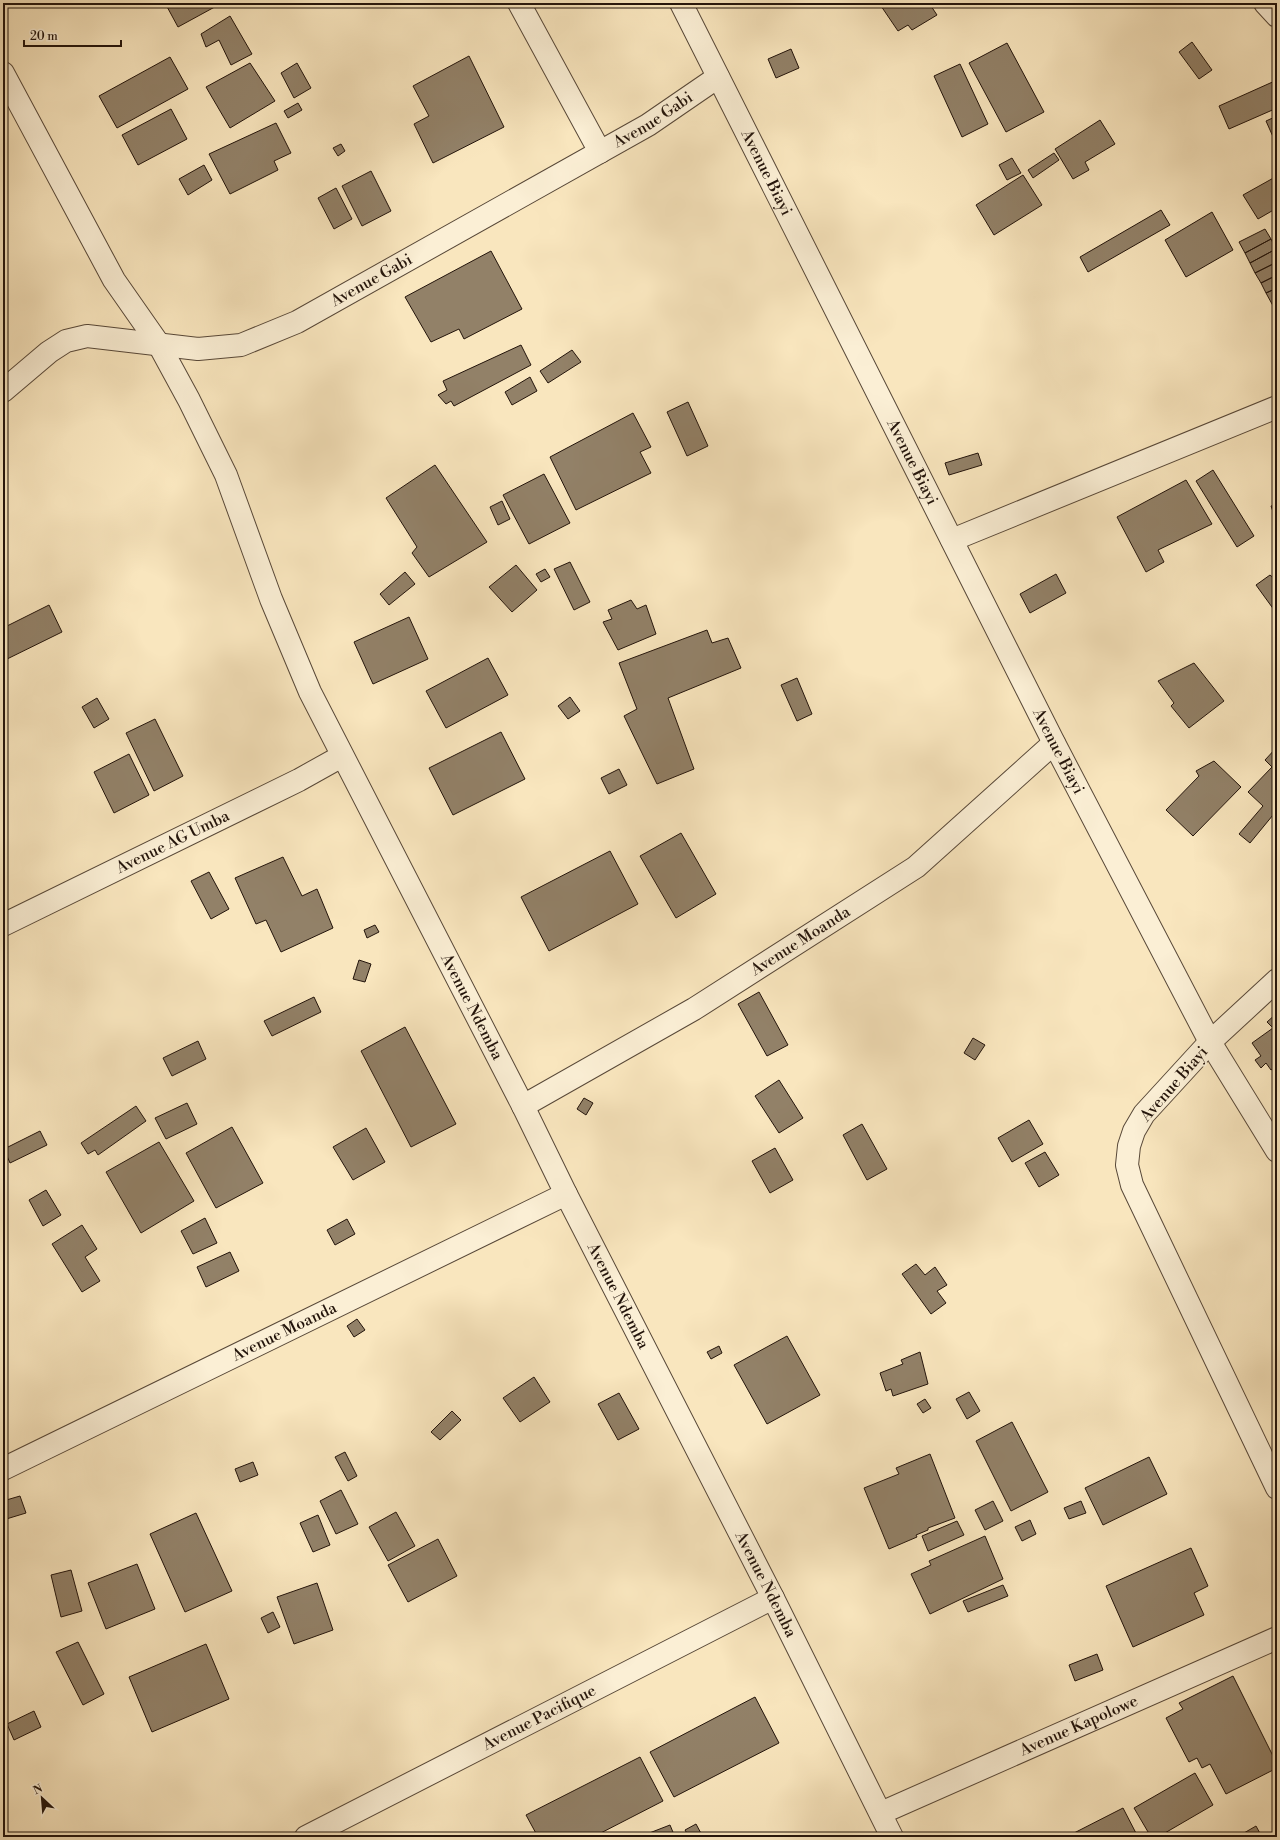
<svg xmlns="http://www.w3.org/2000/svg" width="1280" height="1840" font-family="'Libre Bodoni',serif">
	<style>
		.building { fill: #928168; stroke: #23140b }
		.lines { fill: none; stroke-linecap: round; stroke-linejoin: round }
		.minor-casing { stroke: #584838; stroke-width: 24 }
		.tertiary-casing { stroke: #584838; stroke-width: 24 }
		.minor { stroke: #fbefd5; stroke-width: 22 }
		.tertiary { stroke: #fbefd5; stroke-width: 22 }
		.labels { text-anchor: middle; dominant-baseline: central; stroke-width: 4; stroke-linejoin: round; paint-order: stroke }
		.street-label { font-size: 16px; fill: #23140b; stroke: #fbefd5 }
	</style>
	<rect width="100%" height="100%" fill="#f9e6be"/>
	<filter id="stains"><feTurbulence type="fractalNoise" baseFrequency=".005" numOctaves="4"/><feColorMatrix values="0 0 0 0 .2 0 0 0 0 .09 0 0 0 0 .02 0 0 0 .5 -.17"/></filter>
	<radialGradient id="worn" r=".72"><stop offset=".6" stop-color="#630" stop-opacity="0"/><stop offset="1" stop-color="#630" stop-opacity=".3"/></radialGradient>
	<path class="building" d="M165,3H222L178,27Z
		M879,3H929L937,15L912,30L908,25L898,31Z
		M230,16L252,54L231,65L219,40L206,47L201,34Z
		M1192,42L1212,70L1199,79L1179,52Z
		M1007,43L1044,112L1006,132L969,63Z
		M791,49L799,68L776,78L768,59Z
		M469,56L504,127L433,163L414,124L429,116L413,86Z
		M170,57L188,89L117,128L99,96Z
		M250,63L275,101L230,128L206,87Z
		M297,63L311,88L294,98L281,73Z
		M960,64L988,124L962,137L934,76Z
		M1277,80V108L1229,129L1219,106Z
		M298,103L302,110L288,118L284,111Z
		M171,109L187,139L138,165L122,135Z
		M1277,116V138L1274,139L1266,121Z
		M1100,120L1115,144L1085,162L1089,170L1073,179L1055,149Z
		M276,123L291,153L274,161L278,170L230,194L209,154Z
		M341,144L345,151L338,156L333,148Z
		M1054,153L1059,160L1033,178L1028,170Z
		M1012,158L1021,173L1007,180L999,165Z
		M204,165L212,180L188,195L179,179Z
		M371,171L391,211L362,226L342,186Z
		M1023,175L1042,205L994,235L976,205Z
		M1277,176V208L1258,219L1243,195Z
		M336,188L352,219L334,229L318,198Z
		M1161,210L1170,225L1088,272L1080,257Z
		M1212,212L1233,250L1186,277L1165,240Z
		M1265,229L1271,239L1245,253L1239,242Z
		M1271,239L1276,249L1250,263L1245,253Z
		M1276,249L1277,262L1255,273L1250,263Z
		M491,251L522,309L464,339L459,329L431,342L405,297Z
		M1277,262V275L1261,283L1255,273Z
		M1277,275V288L1266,293L1261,283Z
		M1277,288V301L1272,304L1266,293Z
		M1277,301V313L1272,304Z
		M521,345L531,365L454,406L451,401L446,404L438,395L447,390L443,381Z
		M572,350L581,362L548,383L540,371Z
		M530,377L537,391L512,405L505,392Z
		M688,402L708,446L687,456L667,412Z
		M633,413L651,447L640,452L651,473L576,510L550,457Z
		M978,453L982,465L949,475L945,463Z
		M435,465L487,542L429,577L412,553L417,547L386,498Z
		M1213,470L1254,536L1237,547L1196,481Z
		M544,474L570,523L529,544L503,495Z
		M1186,480L1212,524L1158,550L1164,562L1146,572L1117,517Z
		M502,501L510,519L498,525L490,507Z
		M1277,504V523L1271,506Z
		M570,562L590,602L574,610L554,569Z
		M516,565L537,590L512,612L489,587Z
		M545,569L550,577L541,582L536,574Z
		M405,572L415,584L389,605L380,594Z
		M1056,574L1066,593L1030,613L1020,594Z
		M1270,575L1277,581V614L1256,585Z
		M631,600L637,609L646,605L656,634L618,650L603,622L612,619L608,610Z
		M49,605L62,632L3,661V628Z
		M409,617L428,659L373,684L354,642Z
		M707,630L712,643L728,638L741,668L668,698L694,769L657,784L624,716L637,709L619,663Z
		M488,658L508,695L446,728L426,691Z
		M1194,663L1224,701L1189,728L1171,706L1174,703L1158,681Z
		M797,678L812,714L797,721L781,685Z
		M570,697L580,711L568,719L558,706Z
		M97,698L109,719L94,728L82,707Z
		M155,719L183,776L154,791L126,733Z
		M501,732L525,779L453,815L429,768Z
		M1277,747V819L1273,815L1250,843L1239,834L1263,806L1248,792L1272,767L1265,760Z
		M129,754L149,795L114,813L94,772Z
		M1214,761L1241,787L1193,836L1166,810L1199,776L1196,771Z
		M619,769L627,785L609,794L601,778Z
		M681,833L716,894L676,918L640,856Z
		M610,851L638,904L549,951L521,897Z
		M283,857L302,896L317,889L333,928L281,952L266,920L256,924L235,878Z
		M209,872L229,909L211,919L191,881Z
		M375,925L379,932L367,938L364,930Z
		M359,960L371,964L365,982L353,979Z
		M759,992L788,1045L767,1056L738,1004Z
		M314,997L321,1012L272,1036L264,1021Z
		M1277,1013V1066L1271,1070L1266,1063L1261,1068L1255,1060L1261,1056L1252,1043L1273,1028L1267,1022Z
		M405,1027L456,1124L411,1147L361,1051Z
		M973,1038L985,1045L975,1060L964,1053Z
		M198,1041L206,1059L172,1076L163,1058Z
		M779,1080L803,1118L779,1133L755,1096Z
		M584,1098L593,1103L586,1115L577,1109Z
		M187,1103L197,1124L166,1139L155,1118Z
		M136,1106L146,1121L98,1155L95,1150L88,1154L81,1143Z
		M1029,1120L1043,1144L1012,1162L998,1138Z
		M862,1124L887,1169L867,1180L843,1135Z
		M232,1127L263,1183L216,1208L186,1153Z
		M366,1128L385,1162L353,1180L333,1147Z
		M40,1131L47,1145L10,1163L4,1149Z
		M159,1142L194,1201L141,1233L106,1172Z
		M775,1148L793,1180L770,1193L752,1161Z
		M1045,1152L1059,1175L1039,1187L1025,1163Z
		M46,1190L61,1215L43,1226L29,1200Z
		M205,1218L217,1243L193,1254L181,1231Z
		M347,1219L355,1234L335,1245L327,1230Z
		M82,1225L97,1249L85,1257L100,1281L82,1292L52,1244Z
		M230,1252L239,1271L206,1287L197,1267Z
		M916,1264L925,1275L935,1267L947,1285L937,1291L946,1303L931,1314L902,1274Z
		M357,1319L365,1330L354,1337L347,1326Z
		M787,1336L820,1395L767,1424L734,1365Z
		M719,1346L722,1353L711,1359L707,1352Z
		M920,1352L928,1384L893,1396L891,1389L886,1391L880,1373L903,1364L901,1360Z
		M534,1377L550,1402L520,1422L503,1398Z
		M969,1392L980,1411L967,1419L956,1399Z
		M619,1393L639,1429L618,1440L598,1404Z
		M925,1399L931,1408L923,1413L917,1404Z
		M452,1411L461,1420L440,1440L431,1432Z
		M1012,1422L1048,1492L1011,1511L976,1441Z
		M345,1452L357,1476L348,1481L335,1457Z
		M930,1454L955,1518L928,1528V1530L916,1535L917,1537L889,1549L864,1488L899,1474L896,1468Z
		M1149,1457L1167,1494L1103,1525L1085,1488Z
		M253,1462L258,1475L240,1482L235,1469Z
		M341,1490L358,1524L336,1534L320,1501Z
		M20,1496L26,1513L3,1520V1501Z
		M993,1501L1003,1521L985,1530L975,1510Z
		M1081,1501L1086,1513L1069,1519L1064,1508Z
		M396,1512L415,1546L388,1561L369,1527Z
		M196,1513L232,1591L185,1612L150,1534Z
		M318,1515L330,1545L313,1552L300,1523Z
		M1030,1520L1036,1534L1022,1541L1015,1527Z
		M957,1521L964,1535L928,1551L922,1536Z
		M985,1536L1003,1579L930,1614L911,1574L931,1565L929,1561Z
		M438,1539L457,1576L408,1602L388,1565Z
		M1191,1548L1208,1586L1194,1593L1204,1615L1133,1647L1106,1586Z
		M137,1564L155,1609L106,1629L88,1583Z
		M71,1570L82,1611L61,1617L51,1575Z
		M317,1583L333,1630L294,1644L277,1597Z
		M1003,1585L1008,1596L968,1612L963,1601Z
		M273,1612L280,1627L268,1633L261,1618Z
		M78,1642L104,1694L83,1705L56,1652Z
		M206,1644L229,1699L152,1732L129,1677Z
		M1097,1654L1103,1670L1075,1681L1069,1665Z
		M1233,1676L1277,1764V1768L1226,1794L1210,1764L1202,1768L1197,1758L1189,1762L1166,1718L1183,1709L1179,1703Z
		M755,1697L779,1743L674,1797L650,1752Z
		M34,1711L41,1727L14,1740L7,1724Z
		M640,1757L663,1801L593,1837H538L526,1815Z
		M1195,1773L1213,1805L1158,1837H1151L1134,1808Z
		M1123,1808L1138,1837H1076L1074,1833Z
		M696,1824L703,1837H689L685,1830Z
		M670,1825L675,1837H639Z
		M1256,1826L1262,1837H1237Z"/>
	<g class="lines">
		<g class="minor-casing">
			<g id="minor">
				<path d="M519,3L600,152"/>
				<path d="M1265,3L1277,16"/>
				<path id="s1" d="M3,73L114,280L158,343L189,400L226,475L271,599L310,692L523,1106L566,1194L773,1598L892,1837"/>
				<path id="s2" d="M3,391L49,352L66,341L87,336L198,349L241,345L297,322L648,125L718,77"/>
				<path d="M952,540L1277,407"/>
				<path id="s3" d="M3,925L299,780L342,756"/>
				<path d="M1210,1042L1277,1151"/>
				<path id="s4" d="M523,1106L694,1009L916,867L1054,743"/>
				<path id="s5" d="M3,1469L566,1194"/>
				<path id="s6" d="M881,1813L1277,1638"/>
				<path id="s7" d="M306,1837L773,1598"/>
			</g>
		</g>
		<g class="tertiary-casing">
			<g id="tertiary">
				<path id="s8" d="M681,3L1054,743L1210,1042"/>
				<path d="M1277,980L1210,1042L1144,1114L1134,1131L1129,1146L1127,1165L1132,1185L1277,1488"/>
			</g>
		</g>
		<use href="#minor" class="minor"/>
		<use href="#tertiary" class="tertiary"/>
	</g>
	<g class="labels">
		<g class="street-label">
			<text stroke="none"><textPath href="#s2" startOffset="727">Avenue Gabi</textPath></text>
			<text stroke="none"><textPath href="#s8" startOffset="190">Avenue Biayi</textPath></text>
			<text stroke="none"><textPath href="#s2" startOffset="403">Avenue Gabi</textPath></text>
			<text stroke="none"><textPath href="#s8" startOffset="514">Avenue Biayi</textPath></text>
			<text stroke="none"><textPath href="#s8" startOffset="838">Avenue Biayi</textPath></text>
			<text stroke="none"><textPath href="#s3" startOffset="189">Avenue AG Umba</textPath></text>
			<text stroke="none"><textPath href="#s4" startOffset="323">Avenue Moanda</textPath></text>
			<text stroke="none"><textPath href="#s1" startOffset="1047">Avenue Ndemba</textPath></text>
			<text transform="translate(1174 1084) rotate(-49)">Avenue Biayi</text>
			<text stroke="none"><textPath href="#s1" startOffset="1371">Avenue Ndemba</textPath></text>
			<text stroke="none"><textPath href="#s5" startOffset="313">Avenue Moanda</textPath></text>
			<text stroke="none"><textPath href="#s1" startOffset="1695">Avenue Ndemba</textPath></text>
			<text stroke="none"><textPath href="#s7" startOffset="262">Avenue Pacifique</textPath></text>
			<text stroke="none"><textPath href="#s6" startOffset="216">Avenue Kapolowe</textPath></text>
		</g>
	</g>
	<rect width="1280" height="1840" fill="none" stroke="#f9e6be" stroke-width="16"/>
	<rect x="4" y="4" width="1272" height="1832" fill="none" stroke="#23140b" stroke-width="2"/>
	<rect x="8" y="8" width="1264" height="1824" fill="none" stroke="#23140b"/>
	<g transform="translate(42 1798) rotate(334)" stroke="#fbefd5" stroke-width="3" paint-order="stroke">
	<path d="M0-3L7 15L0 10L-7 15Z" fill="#23140b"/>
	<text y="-6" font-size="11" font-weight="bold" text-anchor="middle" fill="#23140b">N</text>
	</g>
	<path d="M24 40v6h97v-6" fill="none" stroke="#23140b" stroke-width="2"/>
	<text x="30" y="40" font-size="12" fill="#23140b" stroke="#fbefd5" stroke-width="3" paint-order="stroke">20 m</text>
	<rect width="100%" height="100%" filter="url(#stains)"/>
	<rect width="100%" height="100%" fill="url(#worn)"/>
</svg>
